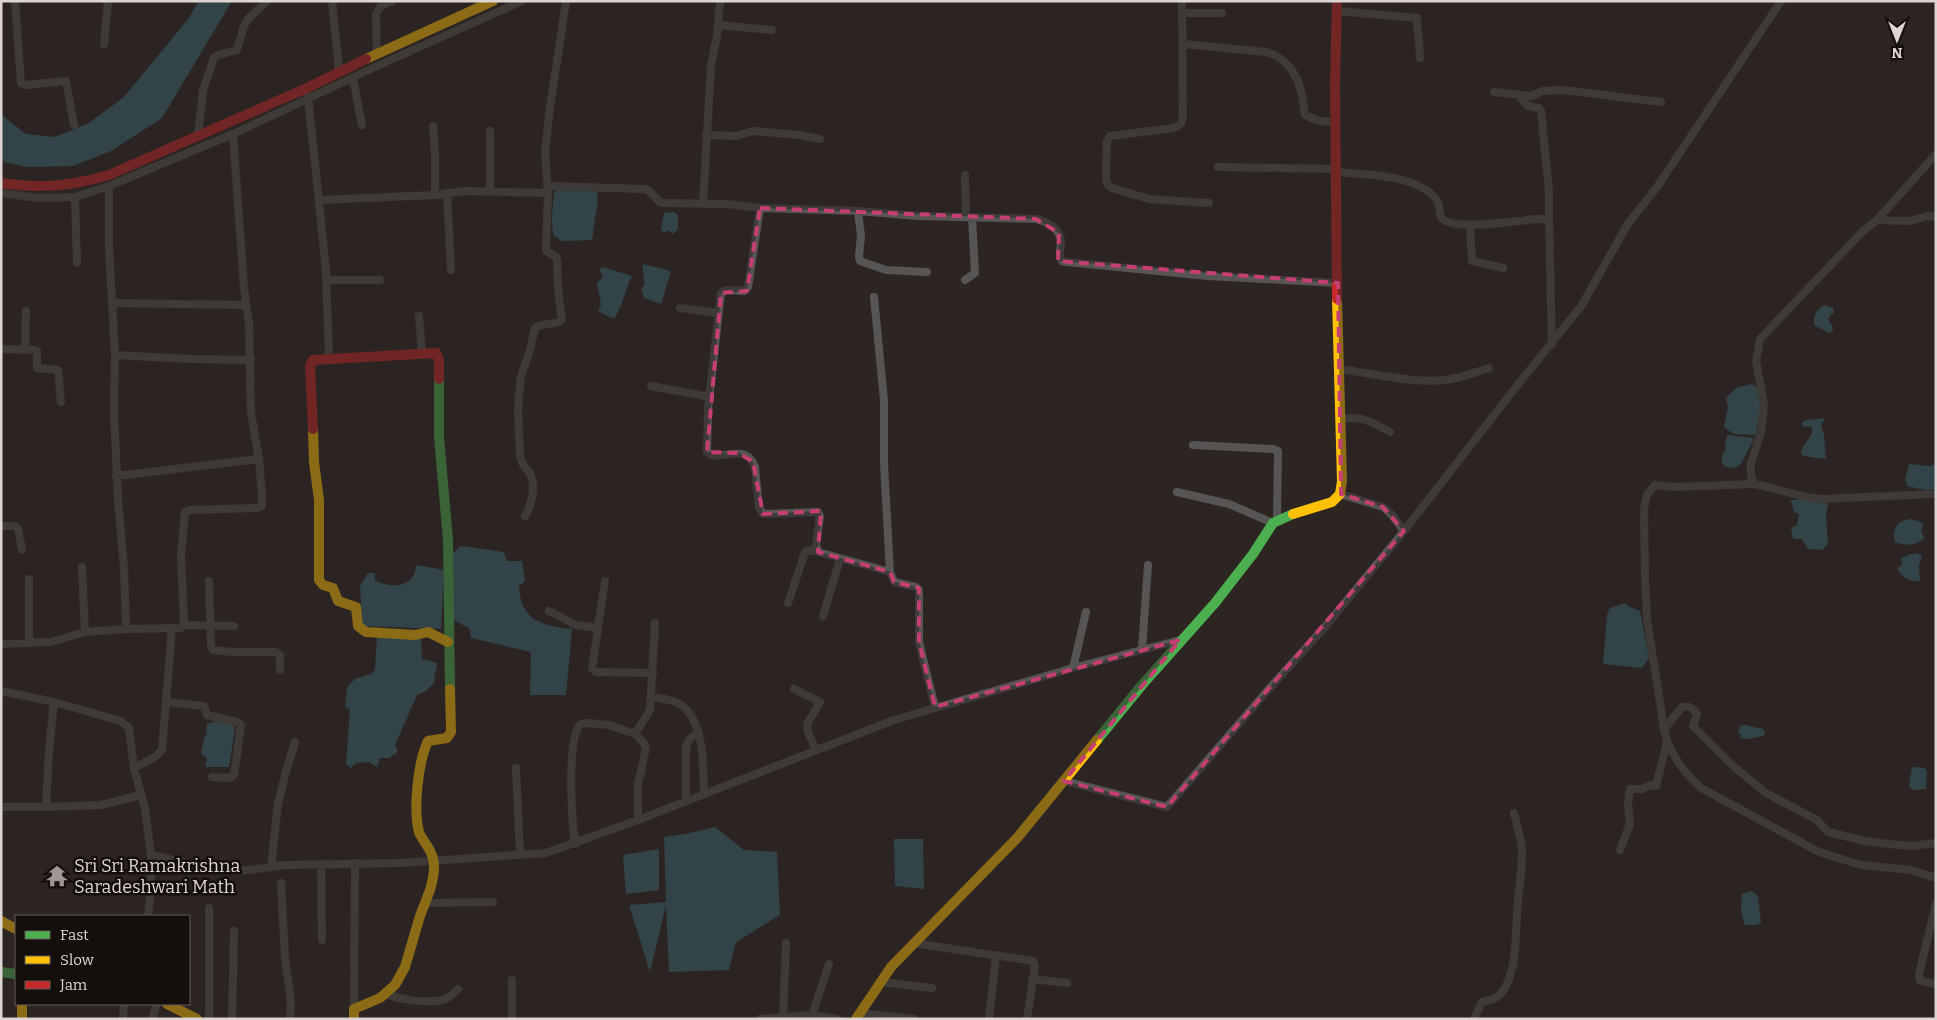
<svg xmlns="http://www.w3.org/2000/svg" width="1937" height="1020" font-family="Bitter,serif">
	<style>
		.water { fill: #3b6a73 }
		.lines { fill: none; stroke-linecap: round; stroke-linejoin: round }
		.street { stroke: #565553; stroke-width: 8 }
		.fast { stroke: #4caf50; stroke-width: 10 }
		.slow { stroke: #ffc107; stroke-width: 10 }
		.jam { stroke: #c62828; stroke-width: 10 }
		.marked { fill: none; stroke: #c73e73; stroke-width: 4; stroke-dasharray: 10 6; stroke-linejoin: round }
		.labels { text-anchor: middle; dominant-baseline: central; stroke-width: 5; stroke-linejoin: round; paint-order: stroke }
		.poi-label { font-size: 18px; fill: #ddd5d2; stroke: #140e0c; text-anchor: start }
	</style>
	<rect width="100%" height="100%" fill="#2c2522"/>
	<path class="water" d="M199,1H232L162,118L111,151L73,166L26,167L5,162L1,158V111L4,117L26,134L55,137L89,123L124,97L188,19Z
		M557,190L593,191L597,192L598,199L592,240L562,241L554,236C550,223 553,206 554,192Z
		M674,212L678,215V229L673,234L668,230L665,233L661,230L664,213Z
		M643,264L671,271L661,304L644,298L641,288L644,286C645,276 642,273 643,264Z
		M602,267L632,276C625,290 623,305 614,319L598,311L601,305L597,283L603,277L599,270Z
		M1824,305L1833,308L1834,313L1831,314L1828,320L1832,325L1833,330L1829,333L1814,325C1813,316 1817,309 1824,305Z
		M1751,384L1757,387L1761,402L1756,435L1733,434L1724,427L1728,407L1726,398L1736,388Z
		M1825,418L1821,426L1824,435L1826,459L1803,456L1801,452C1803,442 1814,438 1812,427L1802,426V422L1807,420Z
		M1728,435L1753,438V441L1741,464L1735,468L1726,467L1722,464C1721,458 1722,454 1726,449L1725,441Z
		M1909,464L1929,466L1936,464V489L1925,490L1907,486L1905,479Z
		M1810,499L1828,504L1826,516L1828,544L1822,550L1808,549L1802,539H1793L1791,528L1797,525L1799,514L1794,512L1791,500Z
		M1910,519L1921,522L1923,525L1921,531L1924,538C1916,546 1906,546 1895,542C1892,530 1896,521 1910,519Z
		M461,546L504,552L507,561H522L525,581L519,586C520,620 542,626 572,629L566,695H530L531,652L471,638L470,629L452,619L453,553Z
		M1917,553L1922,556L1919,565L1920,581C1909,582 1902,578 1897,568L1902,565L1901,558L1911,554Z
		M416,565L444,570L441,629L361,626L358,614L361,606L360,586L368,573H375V580C391,590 416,587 416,565Z
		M1625,603L1630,607L1640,611L1649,658L1642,668L1603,664L1607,615L1610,608Z
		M377,635L421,637L422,659L437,663L434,683L426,691L417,695L395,745L398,752L389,758H380L377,767L369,762L356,763L351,768L346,764L350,710L345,707L347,687L355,679L371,674L375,670Z
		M218,721H228L235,728L229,767H205L207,759L201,754L204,738L206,736L207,724Z
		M1745,725L1763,729L1765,732L1764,736L1748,739L1740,738L1741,734L1738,733L1740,726Z
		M1912,767L1925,768L1927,771L1926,789L1913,790L1909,787Z
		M715,827L744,850L777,852L780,915L736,942L729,970L669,972L666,905L650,972L629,905L666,902L664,837L686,834Z
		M894,839H923L924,889L895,886Z
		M659,849V890L626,894L623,855Z
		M1751,891L1758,896L1761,923L1757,925H1745L1741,912L1742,894Z"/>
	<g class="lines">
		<path class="street" d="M15,1L21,83L26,85L66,81L74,125
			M332,1L339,71
			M1182,1L1183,117L1181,124L1174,128L1110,136L1107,141L1106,179L1107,184L1112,188L1149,199L1209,203
			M1337,11L1417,18L1420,58
			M1183,13H1222
			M718,25L772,30
			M104,44L108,1
			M1183,44L1266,52C1287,57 1298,76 1302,95C1304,102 1303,108 1305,115L1316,120L1336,123
			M377,54L376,14L380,7L392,1
			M353,78L362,125
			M1494,92L1532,96L1543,91L1563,90L1661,102
			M1518,95L1528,106L1539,108L1541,111L1549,192V221
			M308,96L326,270L329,358
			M433,126L435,156V195
			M706,135L736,136L753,131L799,135L820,139
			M198,136L203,90L214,58L218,55L237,50L244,26L248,19L267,1
			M1936,154L1877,220L1863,231L1760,339L1756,361L1764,405L1761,432L1751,463V476L1754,484L1673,487L1655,485L1647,495L1644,509L1645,577L1647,619L1664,729C1668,751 1684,773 1701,788L1819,852L1861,865L1911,870L1936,878
			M1218,167L1337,169
			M1337,172C1367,175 1416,174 1436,199C1440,204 1439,212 1441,218C1453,230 1501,223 1518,221C1527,221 1540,216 1549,221L1552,344
			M965,175L966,217
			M109,186V248L115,355L114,413L118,498L124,569L126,629
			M547,186L645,189C653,191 654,200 662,203L727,204L760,208L858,211L918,216L1036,219C1047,221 1060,229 1061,241C1061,249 1058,254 1062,261L1067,262L1208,276L1338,283
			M490,191V131
			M1,193L38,198L75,197L109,186L233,134L375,67L522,1
			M447,193L451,270
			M75,197L77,263
			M320,200L435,195L465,191L548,193
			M703,203L711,66L717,36L720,1
			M760,208L748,287L744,291L726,290L721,293L708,408L707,452C720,464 745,440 755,467L759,508L763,514L818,512L820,516L816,545L818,552L890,572
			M858,211L861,236L859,257L860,261L886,270L927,272
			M1877,220L1910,221L1927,216L1936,217
			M1470,224L1472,261L1503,268
			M327,280H380
			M965,280L975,273L972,218
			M874,297L884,401V463L890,572L894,582L916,587L919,590V642L935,707
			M112,303L246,305
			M680,308L719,313
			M419,316L422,353
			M1,349L35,350L37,351V368L58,370L61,402
			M25,349L26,311
			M115,355L190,359L251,360
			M1338,369C1373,373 1416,385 1451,379C1464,377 1476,372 1489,368
			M651,386L710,397
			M1340,419C1362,415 1371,422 1390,432
			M1193,445L1273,449L1278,451L1277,520
			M116,476L259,459
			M1754,484C1783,489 1810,503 1840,498L1936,494
			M1177,492L1229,504L1273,523
			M1340,494L1383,507L1392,515L1404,531
			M525,516C532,505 536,486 530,473C526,467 521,465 520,456L518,408L521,376L530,350L535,328C543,322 555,326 562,320L558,290L557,260L556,257L546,251L548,193L545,152L550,108L566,1
			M1,526H13L18,528L22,550
			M82,567L85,632
			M29,579V642
			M209,581L211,647L213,650L232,652H276L280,655V670
			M605,581L592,668L596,672H600L653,673
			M788,603L805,552L809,550L818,552
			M549,611L576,625L597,628
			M823,616L840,559
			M183,625L234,626
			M1,644L51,642L85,632L126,629L181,628L184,621L181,556L185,512L190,510L257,508L262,506V494L259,459L251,412L249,324L244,288L233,134
			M1142,649L1148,565
			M1073,668L1086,612
			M794,689L820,702L807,724L808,732L816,750
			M1,691L54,702L49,750L46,807H1
			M651,697C661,699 673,699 681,705C705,721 703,768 704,794
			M54,702L121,721L129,728L134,768L145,809L151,855V889L148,916
			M166,702L204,706L207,715L237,722L241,725L234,775L229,778L212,777
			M1664,729L1682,707C1689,705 1693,708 1697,714L1693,726L1733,766L1766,793L1817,820L1828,832L1865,841L1888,844L1911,846L1936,843
			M635,734L650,710L655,623
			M134,768L155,757L162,750L172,628
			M516,768L520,855
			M1064,781L1167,807L1268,690L1325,627L1404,531L1512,392L1582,305L1627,225L1657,187L1781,1
			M686,801V746L689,740L698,732
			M46,807L101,805L141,795
			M575,844C572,822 566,737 581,724L589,723L609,725L635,734L643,742L646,748L638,785V820
			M1620,850L1630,824L1628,804L1630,789H1643L1650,785L1656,786L1667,742
			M151,855L194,865L240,871L286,865L400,863L546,853L638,820L894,720L1073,668L1180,640
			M321,864L322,940
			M271,867L278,804L285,775L295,742
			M281,883L285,957L291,1002L290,1019
			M426,903L493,902
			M1936,904L1919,974L1920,981L1936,984
			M913,943L1033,961L1035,965L1027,1019
			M1032,979L1067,983
			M512,980V1019
			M881,982L932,988
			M386,994C400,1000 431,1004 445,999C451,997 454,993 458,989
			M354,1009L355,863
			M860,1013L914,1019
			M812,1015L829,964
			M783,1017L786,943
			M123,1019L124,1004
			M152,1019L157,1004
			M209,1019V908
			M232,1019L234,931
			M760,1019L812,1015L837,1019
			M989,1019L996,955
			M1474,1019L1482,1002C1487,1000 1493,1000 1497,997C1519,981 1515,925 1518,901C1520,884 1522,868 1522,851C1521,838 1517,826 1514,813"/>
		<path class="fast" d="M439,379V437L448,540L450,689
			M1097,740L1142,685L1215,603L1253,554L1273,523L1293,514
			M1,972L16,974"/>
		<path class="slow" d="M366,59L493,1
			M313,429L314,462L319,500V580L323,585L333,588L338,601L356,607L358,626L366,632L415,635L428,632L448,642
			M1293,514L1332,502L1340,494L1342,481L1337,299
			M1,921L16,929
			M22,1004V1019
			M167,1004L197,1019
			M354,1019V1009L380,998L395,985L405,967L420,916L430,890C434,876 437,862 429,849C426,843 421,838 419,832C413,809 418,762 428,741L447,738L451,732L450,689
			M856,1019L891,967L1018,837L1097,740"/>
		<path class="jam" d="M1337,1L1335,83L1337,299
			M1,183C41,189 71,186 109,175L307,88L366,59
			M313,429L310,366L313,360L436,353L439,360V379"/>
	</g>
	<path d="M0 0H1937V1020H0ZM760,208L1036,219L1059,233L1058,261L1338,283L1341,494L1383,507L1404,531L1167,807L1064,781L1180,640L935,707L919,642V588L894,582L890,572L818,552L821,511L763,514L753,462L739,453L707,452L721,293L747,291Z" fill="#2c2522" fill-opacity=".55" fill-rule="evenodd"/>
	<path class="marked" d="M760,208L1036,219L1059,233L1058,261L1338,283L1341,494L1383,507L1404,531L1167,807L1064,781L1180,640L935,707L919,642V588L894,582L890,572L818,552L821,511L763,514L753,462L739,453L707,452L721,293L747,291Z"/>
	<defs>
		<g id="temple-bare" transform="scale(1.725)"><path d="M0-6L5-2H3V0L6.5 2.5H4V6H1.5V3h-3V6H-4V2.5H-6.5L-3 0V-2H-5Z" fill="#9f9794" stroke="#140e0c" stroke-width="2.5" paint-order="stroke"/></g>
	</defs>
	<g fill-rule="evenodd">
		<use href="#temple-bare" x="57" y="876"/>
	</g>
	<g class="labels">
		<g class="poi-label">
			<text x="74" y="866">Sri Sri Ramakrishna<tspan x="74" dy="21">Saradeshwari Math</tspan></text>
		</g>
	</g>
	<rect width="1937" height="1020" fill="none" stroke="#ddd5d2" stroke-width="5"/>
	<rect x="15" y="915" width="175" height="90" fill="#140e0c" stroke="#645e5b"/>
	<rect x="25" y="931" width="25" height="8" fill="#4caf50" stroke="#645e5b"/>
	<text x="60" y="940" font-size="15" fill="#ddd5d2">Fast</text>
	<rect x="25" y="956" width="25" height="8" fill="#ffc107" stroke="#645e5b"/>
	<text x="60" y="965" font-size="15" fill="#ddd5d2">Slow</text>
	<rect x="25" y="981" width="25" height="8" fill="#c62828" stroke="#645e5b"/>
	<text x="60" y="990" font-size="15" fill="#ddd5d2">Jam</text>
	<g transform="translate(1897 40) rotate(180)" stroke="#140e0c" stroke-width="4" paint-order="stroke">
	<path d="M0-4L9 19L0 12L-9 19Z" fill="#ddd5d2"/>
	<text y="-8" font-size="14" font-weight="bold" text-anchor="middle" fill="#ddd5d2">N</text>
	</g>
</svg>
